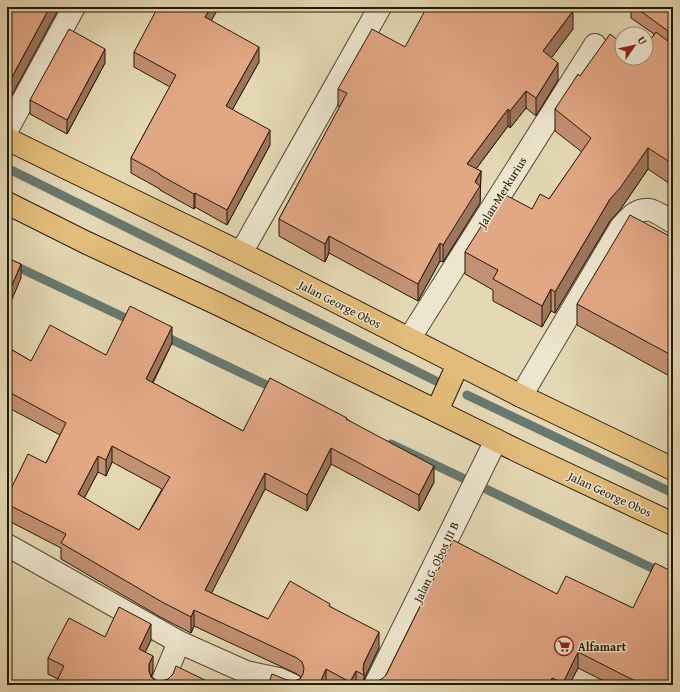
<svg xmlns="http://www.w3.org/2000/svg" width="680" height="692" font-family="'Gentium Book Plus',serif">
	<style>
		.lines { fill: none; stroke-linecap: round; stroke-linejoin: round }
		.stream { stroke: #68796f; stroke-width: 9 }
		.minor-casing { stroke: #544934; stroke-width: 24 }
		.primary-casing { stroke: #241909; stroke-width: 24 }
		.minor { stroke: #ede6ce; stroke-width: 22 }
		.primary { stroke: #e2bc7a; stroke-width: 22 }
		.wall { fill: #c29072; stroke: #241909; fill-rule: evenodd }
		.shaded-wall { fill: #9e765c; stroke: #241909 }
		.building { fill: #e2a884; stroke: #241909; fill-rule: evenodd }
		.labels { text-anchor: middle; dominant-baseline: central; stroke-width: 3; stroke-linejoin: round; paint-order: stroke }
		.street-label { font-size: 12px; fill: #241909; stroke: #ede6ce }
		.poi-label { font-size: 12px; font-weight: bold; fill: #241909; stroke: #ede6ce; text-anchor: start }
	</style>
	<rect width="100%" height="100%" fill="#e3d8b3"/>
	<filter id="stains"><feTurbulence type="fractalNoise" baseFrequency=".005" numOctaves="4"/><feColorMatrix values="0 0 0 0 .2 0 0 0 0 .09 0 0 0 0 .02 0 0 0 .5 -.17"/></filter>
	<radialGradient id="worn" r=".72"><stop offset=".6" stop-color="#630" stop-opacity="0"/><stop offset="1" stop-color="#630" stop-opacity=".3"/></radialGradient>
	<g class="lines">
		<path class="stream" d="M7,168L436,381
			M7,262L136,323
			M162,335L277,390
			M467,395L673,493
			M391,444L673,578"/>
		<g class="minor-casing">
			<path id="minor" d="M7,130L74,7
				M241,253L380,7
				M409,339L595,45
				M521,396L621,227C629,218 637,208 650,210C656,211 667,219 673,222
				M7,545L179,642L246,672L279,679L292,685
				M161,685L179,642
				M375,685L496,440"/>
		</g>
		<g class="primary-casing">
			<path id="primary" d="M7,139L241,253L521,396L673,469
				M7,203L87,243L218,304L522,453L673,524
				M437,411L458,364"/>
		</g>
		<use href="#minor" class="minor"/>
		<use href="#primary" class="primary"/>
	</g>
	<path class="wall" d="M631,7H673L670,43L673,45V186L648,169L620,210L610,221L555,313L551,311L542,327L493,301V290L465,274V252L532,209L549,199L582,152L555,131V109L580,76L622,58H646L654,34L631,18Z
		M212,21L259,62L232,110L270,145L227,225L195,207L194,209L160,190V189L131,173V158L170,87L134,67V52Z
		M573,29L551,58L558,80L536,116L526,108L510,128L508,126L476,169L481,171L480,203L443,262L440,261L418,301L329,253L325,262L279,236V219L340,107L338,106V89L405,47Z
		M105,63L67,134L30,114V100Z
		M673,238V378L577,325V304Z
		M172,343L153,383L243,431L347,419L434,482L419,511L331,464L307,511L265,489L211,593L268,619L330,606L379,648L364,679V685H268L287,680L294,681L300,679L301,677L297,674L194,626L191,633L162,618L61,559V548L7,520V497L46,463L60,435L7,407V347L31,361L106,355ZM112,462L162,489L139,530L84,498L98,472L106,476Z
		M453,540L673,685H612L578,668L569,685H378V681L382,679L386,675Z
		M105,637L151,640L145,652L153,672L151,676L157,681H162L58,679L48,674V658Z"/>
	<path class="shaded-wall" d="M50,7H57V12L7,104V86Z
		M211,7H219L205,32V17Z
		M573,11V29L543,69V51Z
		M673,25V38L668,45V31Z
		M259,47V62L226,121V106Z
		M105,49V63L67,134V120Z
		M558,63V80L536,116V98Z
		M526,91V108L510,128V111Z
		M508,109V126L467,181V164Z
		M270,130V145L227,225V210Z
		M648,148V169L620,210L610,221L555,313V292L610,199Z
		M481,171L480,203L443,262V245Z
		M195,193V207L194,209V194Z
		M329,236V253L325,262V244Z
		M440,243V261L418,301V284Z
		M21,264V278L7,311V297Z
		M551,289V311L542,327V306Z
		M172,327V343L146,395V379Z
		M112,446V462L106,476V460Z
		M331,448V464L307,511V495Z
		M98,456V472L78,510V494Z
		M434,466V482L419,511V495Z
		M265,473V489L205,606V590Z
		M194,610V626L191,633V617Z
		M151,624V640L139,665V649Z
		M379,632V648L364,679V675L363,669L364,663Z
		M578,652V668L569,685H563V683Z
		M153,656V672L149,680V664Z
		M326,669V685H319Z
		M356,671V685H350V682Z
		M552,678V685H549Z"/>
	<path class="building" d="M7,7H50L7,86Z
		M158,7H211L205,17L259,47L226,106L270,130L227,210L195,193L194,194L160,175V174L131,158L176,75L134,52Z
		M427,7H567L573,11L543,51L558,63L536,98L526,91L510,111L508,109L467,164L481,171L475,182L480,186L443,245L440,243L418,284L329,236L325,244L279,219L347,93L338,89L372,29L405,47Z
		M635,7H673V25L668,31Z
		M69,29L105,49L67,120L30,100Z
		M656,32L673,45V164L648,148L620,188L610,199L555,292L551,289L542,306L493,279L498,270L465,252L502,193L532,209L540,194L549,199L591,138L555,109L578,74L580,76L610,34L622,43V58H646V46Z
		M630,215L673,238V356L577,304Z
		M7,258L21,264L7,297Z
		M130,306L172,327L146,379L243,431L270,378L347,418L346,419L434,466L419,495L331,448L307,495L265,473L205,590L268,619L290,581L330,604L329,606L379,632L364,663L363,669L364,675L356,671L350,682L326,669L319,685H268L272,674L287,680L294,681L300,679L303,674L304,668L302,662L297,658L194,610L191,617L162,602L61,543L66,534L7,504V497L28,454L46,463L66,423L7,391V347L31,361L50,325L106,355ZM112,446L170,477L139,530L78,494L98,456L106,460Z
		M453,540L557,594L566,576L633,608L655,563L673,572V685H643L578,652L563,683L552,678L549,685H388L378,681L382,679L386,675Z
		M119,607L151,624L139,649L153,656L149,664V671L151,677L157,681H162L168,679L173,674L176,666L215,685H55L64,666L48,658L69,618L105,637Z"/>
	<defs>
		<g id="supermarket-ring" transform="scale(1)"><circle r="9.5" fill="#ede6ce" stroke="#8f2418" stroke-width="1.5"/><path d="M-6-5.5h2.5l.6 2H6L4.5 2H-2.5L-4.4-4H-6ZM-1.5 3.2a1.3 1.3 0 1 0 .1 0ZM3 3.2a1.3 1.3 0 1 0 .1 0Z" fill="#8f2418"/></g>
	</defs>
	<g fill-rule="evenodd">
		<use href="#supermarket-ring" x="564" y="646"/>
	</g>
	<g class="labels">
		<g class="street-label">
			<text transform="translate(502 192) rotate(-58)">Jalan Merkurius</text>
			<text transform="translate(340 304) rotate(27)">Jalan George Obos</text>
			<text transform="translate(610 494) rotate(25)">Jalan George Obos</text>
			<text transform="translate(436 562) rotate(-64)">Jalan G. Obos III B</text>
		</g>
		<g class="poi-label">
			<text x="578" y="646">Alfamart</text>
		</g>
	</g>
	<rect width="680" height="692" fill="none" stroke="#e3d8b3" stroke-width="24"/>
	<rect x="8" y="8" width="664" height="676" fill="none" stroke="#241909" stroke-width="2"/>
	<rect x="12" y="12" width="656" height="668" fill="none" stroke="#241909"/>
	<g transform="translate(634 46) rotate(56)"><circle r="19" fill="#ede6ce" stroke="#9d947f"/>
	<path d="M0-3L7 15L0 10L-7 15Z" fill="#8f2418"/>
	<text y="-6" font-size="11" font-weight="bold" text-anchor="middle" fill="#241909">U</text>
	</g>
	<rect width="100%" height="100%" filter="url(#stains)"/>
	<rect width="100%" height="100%" fill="url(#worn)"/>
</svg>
